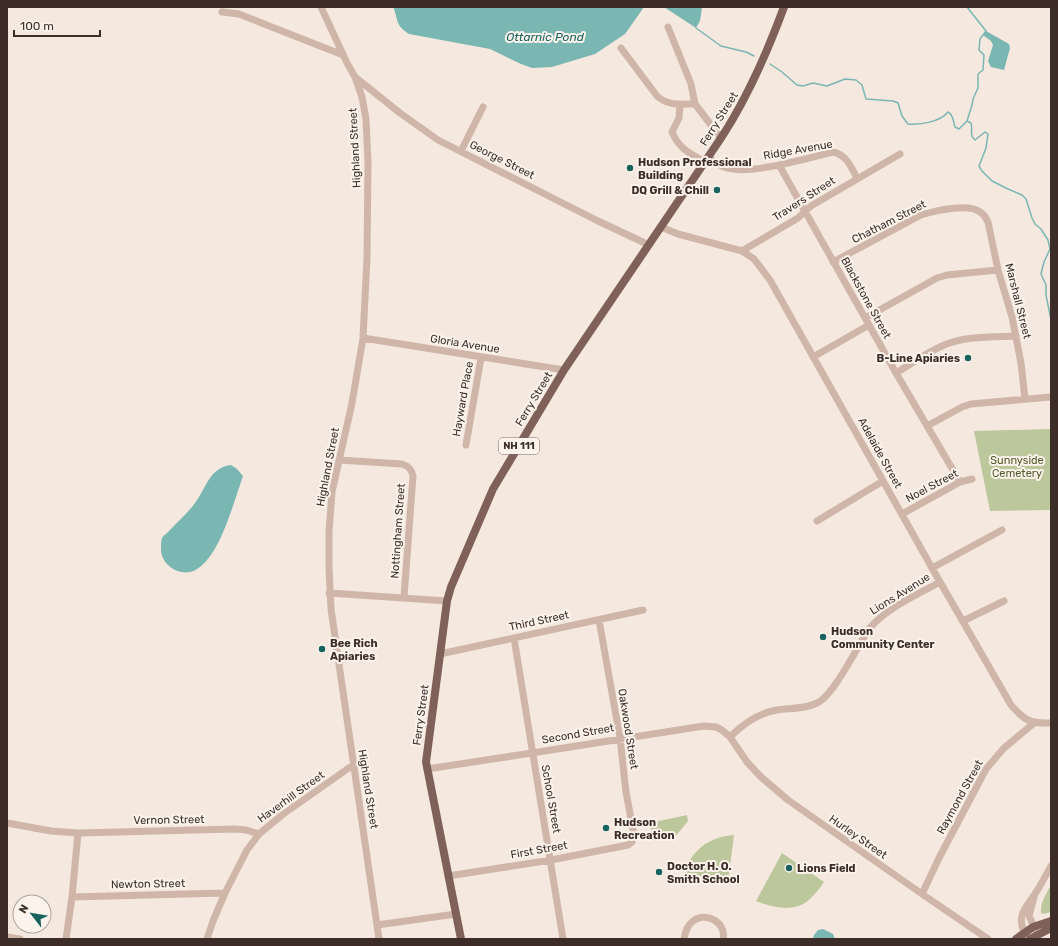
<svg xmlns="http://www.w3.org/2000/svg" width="1058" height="946" font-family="Rubik,sans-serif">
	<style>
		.green { fill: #bdc79c }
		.water { fill: #7ab6b2 }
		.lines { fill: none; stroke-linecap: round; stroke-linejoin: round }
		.stream { stroke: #7ab6b2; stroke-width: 1.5 }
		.minor { stroke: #cfb6a9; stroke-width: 7 }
		.major { stroke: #7f6159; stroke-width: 8 }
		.poi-dot { fill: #19635f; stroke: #fcf3ec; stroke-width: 1.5 }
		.labels { text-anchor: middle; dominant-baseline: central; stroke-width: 4; stroke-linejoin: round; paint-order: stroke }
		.shield { fill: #fcf3ec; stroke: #766864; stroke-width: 1 }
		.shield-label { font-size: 10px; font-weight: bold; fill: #3c2d29 }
		.street-label { font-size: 11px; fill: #3c2d29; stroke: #fcf3ec }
		.poi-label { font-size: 11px; font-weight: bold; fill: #3c2d29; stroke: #fcf3ec; text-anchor: start }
		.park-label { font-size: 11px; fill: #505d2a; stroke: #fcf3ec }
		.water-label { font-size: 12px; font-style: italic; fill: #19635f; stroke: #fcf3ec }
	</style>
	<rect width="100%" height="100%" fill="#f5e8df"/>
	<path class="green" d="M1051,429V510L990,511L974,431Z
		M687,815L688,821L675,837L654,841L650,823Z
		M734,835L728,881L684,876C690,850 709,837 734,835Z
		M782,853L824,882C820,888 815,894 810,899C795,913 773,908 756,901Z
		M1051,885V912L1044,914L1041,913C1040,903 1046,894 1051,885Z"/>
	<path class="water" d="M393,7H644L625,34L595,54L552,67L532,68L521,64L490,49L409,34C394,24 399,20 393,7Z
		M664,7H702L700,21L696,28Z
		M986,31L1009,44L1010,48L1004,70L991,67L988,61L993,45L991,41L983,35Z
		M231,465L237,469L243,476C235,499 223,542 207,560C203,565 196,571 190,572C175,575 160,562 161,548C161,545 161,541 162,538C163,536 166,534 168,532C177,522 188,513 195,503C207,487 209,468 231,465Z
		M823,929L833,934L835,939H813L814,935L818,930Z"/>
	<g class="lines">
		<path class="stream" d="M696,28L721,46L746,52L754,56
			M770,64L782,72L797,85L803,86L813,83L827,86L845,79L856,80L862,85L866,99L893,101L898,103L902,116L908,124C920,125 940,122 948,112C954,115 953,122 955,127L959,129L967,121L971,123C973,130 969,135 975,140L985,132L988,134L986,148L979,166L982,171L992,181L1008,189L1022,195L1026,199L1032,218L1035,224L1041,229L1048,240L1050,249L1044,262L1041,274L1046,285V295L1051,320
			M967,121L972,105L973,99L978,88V74L983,70L984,55L979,50L980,39L986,31L967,7"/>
		<path class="minor" d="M321,7L347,63L355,77L362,97L366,119L368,162L367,258L363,338L352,403L332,492L329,532V567L331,609L379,939
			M222,12L239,14L343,55
			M668,27L691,84L695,104L721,138
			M621,48L657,96C668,106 680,104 695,104
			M355,77L400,113L438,140L596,220L649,245
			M680,104L679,118L672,132C679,149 690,153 705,162
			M461,151L483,107
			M709,157C714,162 720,166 727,168C752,175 807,158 833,152C847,155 851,167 857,178
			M779,165L896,373L960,482
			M661,227L678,234L742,251L754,259L770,280L932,568L1011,705C1024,720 1030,724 1051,723
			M742,251L798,218L811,206L900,154
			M833,262L921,215C935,211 968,203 980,212C984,214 986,218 988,222L998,270L1012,317L1021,363L1025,399
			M865,318L937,278L947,275L998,270
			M363,338L564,370
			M813,357L869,325
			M896,373C911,364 926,353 942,346C962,336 993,337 1016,336
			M927,426L962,407L971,404L1051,397
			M466,445L481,358
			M339,460L402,464C409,466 412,470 413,476L404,597
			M902,514L960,482L972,479
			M817,521L883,481
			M932,568L1002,530
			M329,593L447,601
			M963,621L1004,601
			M514,638L563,939
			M440,654L643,610
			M730,737C743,724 758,713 777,710C791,708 807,709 819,702C836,691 857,647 869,629C886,608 917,595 940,582
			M427,769L532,753L691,728L704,726L716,727L722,730L730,737L747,762L761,777L788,800L922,894L988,939
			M7,823L51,831L78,833L235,829L246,830L259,834
			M448,876L551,860L628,845L632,842L634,835L626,792L620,738L599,620
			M922,894L939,858L986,769L1004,748L1034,723
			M72,897L225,893
			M1034,897L1029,916L1038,935
			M377,925L456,914
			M7,937L20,939
			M1027,937C1015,918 1024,909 1035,894C1041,885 1046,875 1051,866
			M66,939L72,897L78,833
			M207,939L213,921L225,893L247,850L259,834L282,815L353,765
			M684,939C685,933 687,926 692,922C704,910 727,922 723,939"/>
		<path class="major" d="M461,939L426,762L447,601L451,587L493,489L564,370L721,138C748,97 767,53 784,7
			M1016,939L1033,927L1051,921
			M1030,939L1051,928"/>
	</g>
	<g class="poi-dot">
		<circle cx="630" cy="168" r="4"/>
		<circle cx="717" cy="190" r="4"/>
		<circle cx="968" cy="358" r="4"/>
		<circle cx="823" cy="637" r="4"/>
		<circle cx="322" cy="649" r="4"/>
		<circle cx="606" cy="828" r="4"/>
		<circle cx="789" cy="868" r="4"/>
		<circle cx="659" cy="872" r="4"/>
	</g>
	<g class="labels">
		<rect class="shield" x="499" y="438" width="40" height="16" rx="3"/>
		<g class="shield-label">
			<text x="519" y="446">NH 111</text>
		</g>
		<g class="street-label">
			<text transform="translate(719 119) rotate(-58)">Ferry Street</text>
			<text transform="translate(355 148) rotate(-93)">Highland Street</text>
			<text transform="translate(798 150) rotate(-10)">Ridge Avenue</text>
			<text transform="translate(502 160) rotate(27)">George Street</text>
			<text transform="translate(804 199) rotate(-33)">Travers Street</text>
			<text transform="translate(889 222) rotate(-27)">Chatham Street</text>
			<text transform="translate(866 298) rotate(61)">Blackstone Street</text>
			<text transform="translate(1018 301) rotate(76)">Marshall Street</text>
			<text transform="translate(465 344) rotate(9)">Gloria Avenue</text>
			<text transform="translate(463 399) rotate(-80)">Hayward Place</text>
			<text transform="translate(534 399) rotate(-59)">Ferry Street</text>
			<text transform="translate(880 453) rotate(61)">Adelaide Street</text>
			<text transform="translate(328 467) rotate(-79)">Highland Street</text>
			<text transform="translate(932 486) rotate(-28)">Noel Street</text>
			<text transform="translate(398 531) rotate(-86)">Nottingham Street</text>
			<text transform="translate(900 594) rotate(-32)">Lions Avenue</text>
			<text transform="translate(539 621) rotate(-12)">Third Street</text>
			<text transform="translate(421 715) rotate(-82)">Ferry Street</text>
			<text transform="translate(628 729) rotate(81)">Oakwood Street</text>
			<text transform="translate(578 734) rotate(-10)">Second Street</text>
			<text transform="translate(368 789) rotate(81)">Highland Street</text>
			<text transform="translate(291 797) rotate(-36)">Haverhill Street</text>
			<text transform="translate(960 797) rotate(-61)">Raymond Street</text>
			<text transform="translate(551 799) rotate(80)">School Street</text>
			<text transform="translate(169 820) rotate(-1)">Vernon Street</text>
			<text transform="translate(858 837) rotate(35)">Hurley Street</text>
			<text transform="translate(539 850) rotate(-10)">First Street</text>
			<text transform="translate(148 884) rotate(-1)">Newton Street</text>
		</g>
		<g class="poi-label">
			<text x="638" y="162">Hudson Professional<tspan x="638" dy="13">Building</tspan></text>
			<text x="709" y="190" text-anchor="end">DQ Grill &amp; Chill</text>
			<text x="960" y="358" text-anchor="end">B-Line Apiaries</text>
			<text x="831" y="631">Hudson<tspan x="831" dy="13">Community Center</tspan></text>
			<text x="330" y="643">Bee Rich<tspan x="330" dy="13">Apiaries</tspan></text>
			<text x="614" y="822">Hudson<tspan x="614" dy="13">Recreation</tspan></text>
			<text x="667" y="866">Doctor H. O.<tspan x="667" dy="13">Smith School</tspan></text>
			<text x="797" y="868">Lions Field</text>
		</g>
		<g class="park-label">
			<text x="1017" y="460">Sunnyside<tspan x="1017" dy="13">Cemetery</tspan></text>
		</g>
		<g class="water-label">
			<text x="545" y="37">Ottarnic Pond</text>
		</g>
	</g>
	<rect width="1058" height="946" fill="none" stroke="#3c2d29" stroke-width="16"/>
	<g transform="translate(32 914) rotate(301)"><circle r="19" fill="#fcf3ec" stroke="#afa49e"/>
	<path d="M0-3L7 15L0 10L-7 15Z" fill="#19635f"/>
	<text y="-6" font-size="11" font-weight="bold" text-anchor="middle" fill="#3c2d29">N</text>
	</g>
	<path d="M14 30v6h86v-6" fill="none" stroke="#3c2d29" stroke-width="2"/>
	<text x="20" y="30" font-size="12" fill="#3c2d29" stroke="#fcf3ec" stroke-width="3" paint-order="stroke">100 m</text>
</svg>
